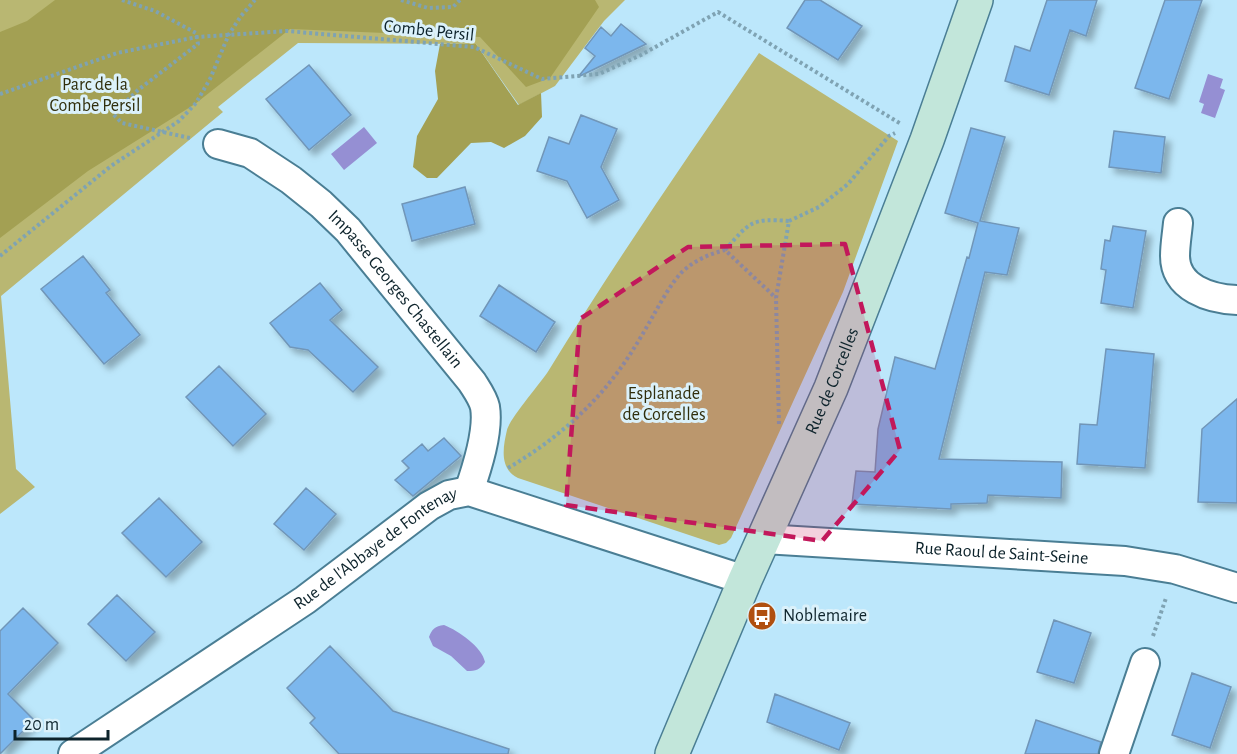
<svg xmlns="http://www.w3.org/2000/svg" width="1237" height="754" font-family="'Alegreya Sans',sans-serif">
	<style>
		.green { fill: #b9b772 }
		.forest { fill: #a3a053 }
		.water { fill: #958fd3 }
		.building { fill: #7cb7ed; stroke: #7196b8; stroke-width: 1.5; filter: url(#shadow) }
		.lines { fill: none; stroke-linecap: round; stroke-linejoin: round }
		.street-casing { stroke: #4a7e94; stroke-width: 32 }
		.secondary-casing { stroke: #4a7e94; stroke-width: 36 }
		.path { stroke: #7fa3b3; stroke-width: 4; stroke-dasharray: 3 3; stroke-linecap: butt }
		.street { stroke: #fff; stroke-width: 28 }
		.secondary { stroke: #c2e6da; stroke-width: 33 }
		.marked { fill: #c2185b; fill-opacity: 0.2; stroke: #c2185b; stroke-width: 4.5; stroke-dasharray: 12 8; stroke-linejoin: round }
		.labels { text-anchor: middle; dominant-baseline: central; stroke-width: 6; stroke-linejoin: round; paint-order: stroke }
		.street-label { font-size: 18px; fill: #0d232b; stroke: #dbf1fa }
		.park-label { font-size: 18px; fill: #302e0c; stroke: #dbf1fa }
		.poi-label { font-size: 18px; fill: #0d232b; stroke: #dbf1fa; text-anchor: start }
	</style>
	<defs>
		<filter id="shadow"><feDropShadow dx="5.5" dy="5.5" stdDeviation="3" flood-color="#0004"/></filter>
	</defs>
	<rect width="100%" height="100%" fill="#bce7fb"/>
	<path class="green" d="M0,0H625L604,21L555,86L519,105L476,44L298,43L218,107L223,112L1,296L16,469L35,487L0,514Z
		M759,53L898,141L843,292L731,538L726,543L719,545L518,478C499,469 503,447 507,430C510,418 540,384 549,370C615,262 687,158 759,53Z"/>
	<path class="forest" d="M55,0H595L599,7L550,78L526,87L480,37L290,29L195,104L88,171L0,238V32L27,21Z
		M440,44H476L518,105L541,93L542,117L525,136L504,148L491,142L471,143L437,178H427L413,167L417,136L438,99L435,71Z"/>
	<path class="water" d="M1208,74L1223,79L1220,88L1225,90L1215,118L1201,113L1204,104L1199,102Z
		M364,127L377,143L344,170L331,154Z
		M444,625C459,631 482,647 485,662C480,670 476,671 467,671L451,656L433,646L429,637C432,629 435,626 444,625Z"/>
	<path class="building" d="M805,0H820L862,26L838,60L787,28Z
		M1047,0H1097L1086,36L1070,30L1049,95L1005,81L1015,46L1030,51Z
		M1165,0H1202L1169,99L1135,88Z
		M621,24L646,44L578,77L595,56L585,48L601,27L611,36Z
		M309,65L351,115L309,150L266,99Z
		M581,115L617,129L601,167L619,200L587,218L567,181L537,171L549,137L569,144Z
		M971,128L1005,137L980,221L1019,228L1007,275L985,272L939,459L1062,462L1061,498L988,495L987,503L951,504V509L852,504L856,471L875,472L878,429L895,357L935,369L967,257L969,258L978,223L945,213Z
		M1114,131L1165,137L1161,173L1109,167Z
		M465,187L475,224L412,241L402,204Z
		M1113,226L1146,231L1133,308L1101,303L1106,270L1101,269L1105,240L1110,241Z
		M83,256L110,290L106,293L140,335L104,364L41,289Z
		M320,283L342,310L330,320L378,367L353,392L308,350L290,347L270,323Z
		M499,285L555,322L536,352L480,316Z
		M1106,349L1154,354L1145,468L1077,464L1080,424L1097,425Z
		M219,366L266,414L233,446L186,397Z
		M1237,399V503L1198,502L1202,429Z
		M444,438L461,456L413,496L395,480L409,468L402,461L422,444L428,451Z
		M306,488L336,514L304,550L274,524Z
		M159,498L202,542L166,577L122,533Z
		M117,595L155,632L126,661L88,624Z
		M23,608L58,643L8,694L34,720L0,754V631Z
		M1054,620L1091,633L1074,683L1037,672Z
		M330,646L393,711L509,749L508,754H339L310,723L315,718L287,688Z
		M1192,673L1231,687L1210,748L1172,735Z
		M775,694L850,723L839,750L767,722Z
		M1036,720L1101,742L1098,754H1025Z"/>
	<g class="lines">
		<g class="street-casing">
			<g id="street">
				<path id="s1" d="M218,144L250,153L291,180L321,204L348,230L472,382C477,390 483,398 485,407C489,431 477,468 469,491"/>
				<path d="M1178,223C1177,234 1175,245 1175,256C1175,288 1210,299 1237,300"/>
				<path id="s2" d="M764,539L1125,561L1175,569L1237,588"/>
				<path id="s3" d="M73,754L305,600L429,506L449,495L469,491L745,580"/>
				<path d="M1114,754L1145,663"/>
			</g>
		</g>
		<g class="secondary-casing">
			<g id="secondary">
				<path id="s4" d="M672,754L745,580L831,388L927,140L976,0"/>
			</g>
		</g>
		<path class="path" d="M122,0L155,11L196,33L198,44L138,90L113,114L122,123L190,138
			M401,0L428,8L453,7L460,0
			M0,94L117,53L197,37L287,31L474,47L542,79L599,74L641,55L718,12L901,124
			M725,250C750,222 751,218 789,221
			M0,256L111,166L179,121L196,103L210,79L229,34L241,16L255,0
			M779,424L776,298L789,221L819,207L848,184L889,136L895,133
			M508,468C546,446 583,416 610,382C627,361 640,339 653,316C661,302 670,285 681,273C693,261 709,254 725,250L776,298
			M1153,636L1166,598"/>
		<use href="#street" class="street"/>
		<use href="#secondary" class="secondary"/>
	</g>
	<path class="marked" d="M845,244L900,450L822,541L566,505L580,319L688,247Z"/>
	<defs>
		<g id="bus-disc" transform="scale(1.5)"><circle r="9.5" fill="#b04f0f" stroke="#dbf1fa"/><path d="M-5-6H5V4H4V6H2V4H-2V6H-4V4H-5ZM-3.5-4V0h7V-4ZM-3.5 1.2v1.5H-2V1.2ZM2 1.2v1.5H3.5V1.2Z" fill="#fff"/></g>
	</defs>
	<g fill-rule="evenodd">
		<use href="#bus-disc" x="762" y="616"/>
	</g>
	<g class="labels">
		<g class="street-label">
			<text transform="translate(429 31) rotate(6)">Combe Persil</text>
			<text stroke="none"><textPath href="#s1" startOffset="234">Impasse Georges Chastellain</textPath></text>
			<text stroke="none"><textPath href="#s4" startOffset="406">Rue de Corcelles</textPath></text>
			<text stroke="none"><textPath href="#s3" startOffset="366">Rue de l'Abbaye de Fontenay</textPath></text>
			<text stroke="none"><textPath href="#s2" startOffset="238">Rue Raoul de Saint-Seine</textPath></text>
		</g>
		<g class="park-label">
			<text x="95" y="85">Parc de la<tspan x="95" dy="21">Combe Persil</tspan></text>
			<text x="664" y="394">Esplanade<tspan x="664" dy="21">de Corcelles</tspan></text>
		</g>
		<g class="poi-label">
			<text x="783" y="616">Noblemaire</text>
		</g>
	</g>
	<path d="M15 730v9h93v-9" fill="none" stroke="#0d232b" stroke-width="3"/>
	<text x="24" y="730" font-size="18" fill="#0d232b" stroke="#dbf1fa" stroke-width="4.5" paint-order="stroke">20 m</text>
</svg>
